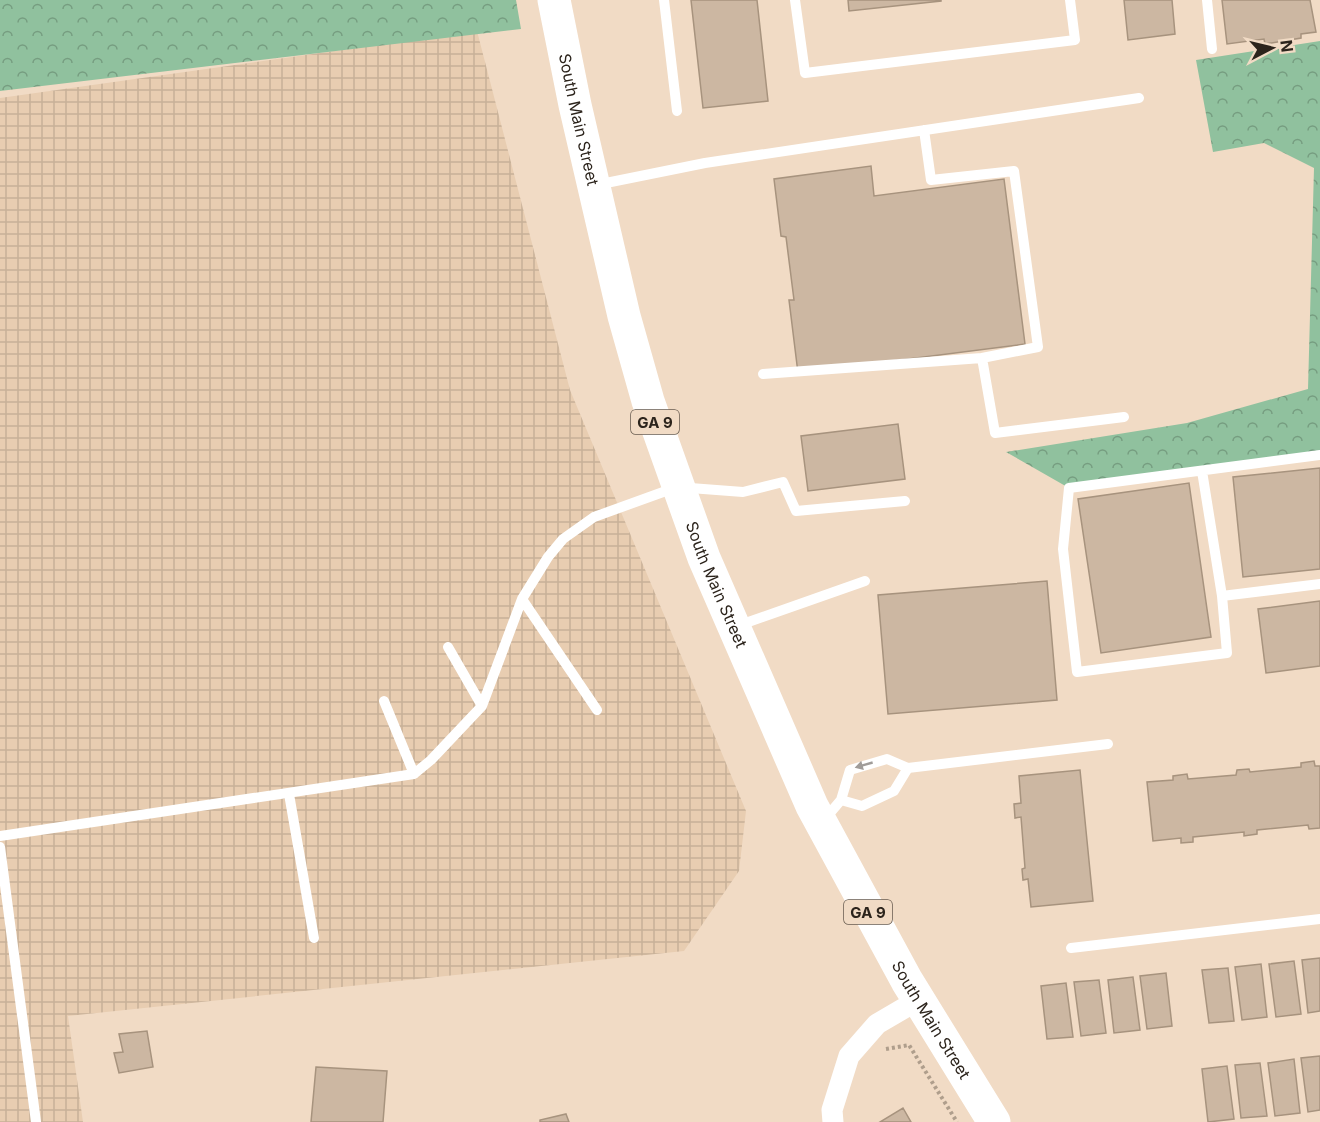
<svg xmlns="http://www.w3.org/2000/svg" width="1320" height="1122" font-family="Inter,sans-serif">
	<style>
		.industrial { fill: url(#industrial-grid) }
		.forest { fill: url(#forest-crowns) }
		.building { fill: #ccb7a2; stroke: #a7937e; stroke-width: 1.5 }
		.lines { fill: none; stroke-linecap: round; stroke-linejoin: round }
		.path { stroke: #af9e8c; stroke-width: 4; stroke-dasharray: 3 3; stroke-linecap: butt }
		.service { stroke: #fff; stroke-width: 10 }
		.minor { stroke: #fff; stroke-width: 21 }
		.trunk { stroke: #fff; stroke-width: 33 }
		.oneway { fill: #a09c99 }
		.labels { text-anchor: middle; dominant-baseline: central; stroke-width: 5; stroke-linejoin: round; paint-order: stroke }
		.shield { fill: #f1dbc5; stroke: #675b4f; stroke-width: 1.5 }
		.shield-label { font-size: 15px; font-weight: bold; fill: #2c241c }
		.street-label { font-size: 16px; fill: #2c241c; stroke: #f1dbc5 }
	</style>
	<defs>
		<pattern id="industrial-grid" width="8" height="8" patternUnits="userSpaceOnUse" patternTransform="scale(1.5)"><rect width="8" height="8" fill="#e8cdb1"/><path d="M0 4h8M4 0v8" fill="none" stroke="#c7b098"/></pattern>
		<pattern id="forest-crowns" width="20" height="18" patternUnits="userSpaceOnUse" patternTransform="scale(1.5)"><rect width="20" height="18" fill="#90c19e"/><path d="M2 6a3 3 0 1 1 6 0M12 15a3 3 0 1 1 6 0" fill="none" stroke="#769d80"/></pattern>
	</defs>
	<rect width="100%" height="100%" fill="#f1dbc5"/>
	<path class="industrial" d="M477,31L570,390L746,811L739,871L684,951L68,1016L83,1122H0V98Z"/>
	<path class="forest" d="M0,0H516L521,29L0,91Z
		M1320,41V455L1069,488L1006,452L1187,423L1308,389L1314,168L1264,143L1213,152L1196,60Z"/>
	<path class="building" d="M691,0H757L768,101L703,108Z
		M848,0H941V1L849,11Z
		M1124,0H1172L1175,34L1128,40Z
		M1222,0H1310L1316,32L1301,34V38L1265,44L1264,39L1227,44Z
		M871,166L874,196L1004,179L1025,344L798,373L789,300H794L786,237L781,236L774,179Z
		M898,424L905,479L808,491L801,436Z
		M1320,468V569L1243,577L1233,477Z
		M1189,483L1211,637L1101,653L1078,499Z
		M1047,581L1057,700L888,714L878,595Z
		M1320,601V666L1266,673L1258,609Z
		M1314,761L1315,766H1320V828L1309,829L1308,825L1257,830V834L1244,836V832L1193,837V842L1181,843V838L1153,841L1147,782L1173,780V776L1187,774L1188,779L1236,775L1237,770L1249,769L1250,772L1301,767V763Z
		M1080,770L1093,901L1031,907L1028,879L1023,880L1022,869L1025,868L1021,817L1015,818L1014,804L1021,803L1019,776Z
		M1320,958V1011L1308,1013L1302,960Z
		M1294,961L1301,1014L1276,1017L1269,964Z
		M1261,964L1267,1017L1242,1020L1235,967Z
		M1228,968L1234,1021L1209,1023L1202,970Z
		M1166,973L1172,1026L1147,1029L1140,976Z
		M1133,977L1140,1030L1114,1033L1108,980Z
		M1099,980L1106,1033L1081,1036L1074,982Z
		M1066,983L1073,1037L1047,1039L1041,986Z
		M147,1031L153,1067L119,1073L114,1053L123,1052L119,1034Z
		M1320,1056V1110L1308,1112L1301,1058Z
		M1294,1059L1300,1113L1275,1116L1268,1063Z
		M1260,1063L1267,1116L1241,1118L1235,1065Z
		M1227,1066L1234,1119L1208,1122L1202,1069Z
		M316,1067L387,1071L383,1122H311Z
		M903,1108L911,1122H880Z
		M566,1114L569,1122H540V1120Z"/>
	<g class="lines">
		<path class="path" d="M886,1049L909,1045L957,1122"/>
		<path class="service" d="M664,0L677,111
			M795,0L805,73L1075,40L1070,0
			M1207,0L1212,49
			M924,130L931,180L1014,171L1038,347L982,358
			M596,185L705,163L1139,98
			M763,374L982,358L995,433L1124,417
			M1320,455L1069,488L1063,549L1077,672L1227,653L1222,596L1320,584
			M1202,471L1222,596
			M522,599L597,710
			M737,626L865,581
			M448,647L482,706
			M384,701L414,774
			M289,794L314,938
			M841,800L862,806L894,791L908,768
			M824,820L841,800L850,770L887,759L908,768L1108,744
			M0,836L414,774L431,760L482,706L522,599L548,557L563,539L594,517L677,487L743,492L783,482L796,511L905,501
			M0,847L36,1122
			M1071,948L1320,919"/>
		<path class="minor" d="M833,1122L832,1110L849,1056L877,1024L918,1000"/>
		<path class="trunk" id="s1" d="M554,0L575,105L624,316L648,401L704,558L812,806L907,981L994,1122"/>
	</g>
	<defs><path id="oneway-solid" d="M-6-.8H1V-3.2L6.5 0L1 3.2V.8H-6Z" transform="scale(1.5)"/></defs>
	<use class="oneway" href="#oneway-solid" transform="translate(864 765) rotate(164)"/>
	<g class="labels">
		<g class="shield">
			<rect x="631" y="410" width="48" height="24" rx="4.5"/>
			<rect x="844" y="900" width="48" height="24" rx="4.5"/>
		</g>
		<g class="shield-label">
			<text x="655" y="422">GA 9</text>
			<text x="868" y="912">GA 9</text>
		</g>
		<g class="street-label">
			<text stroke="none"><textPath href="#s1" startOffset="122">South Main Street</textPath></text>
			<text stroke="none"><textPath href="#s1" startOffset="608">South Main Street</textPath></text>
			<text stroke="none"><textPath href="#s1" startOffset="1094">South Main Street</textPath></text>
		</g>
	</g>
	<g transform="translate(1272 48) rotate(83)" stroke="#f1dbc5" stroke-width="4.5" paint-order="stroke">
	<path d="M0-4.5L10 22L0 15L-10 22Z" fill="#2c241c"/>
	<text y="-9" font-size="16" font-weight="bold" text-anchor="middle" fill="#2c241c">N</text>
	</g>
</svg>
